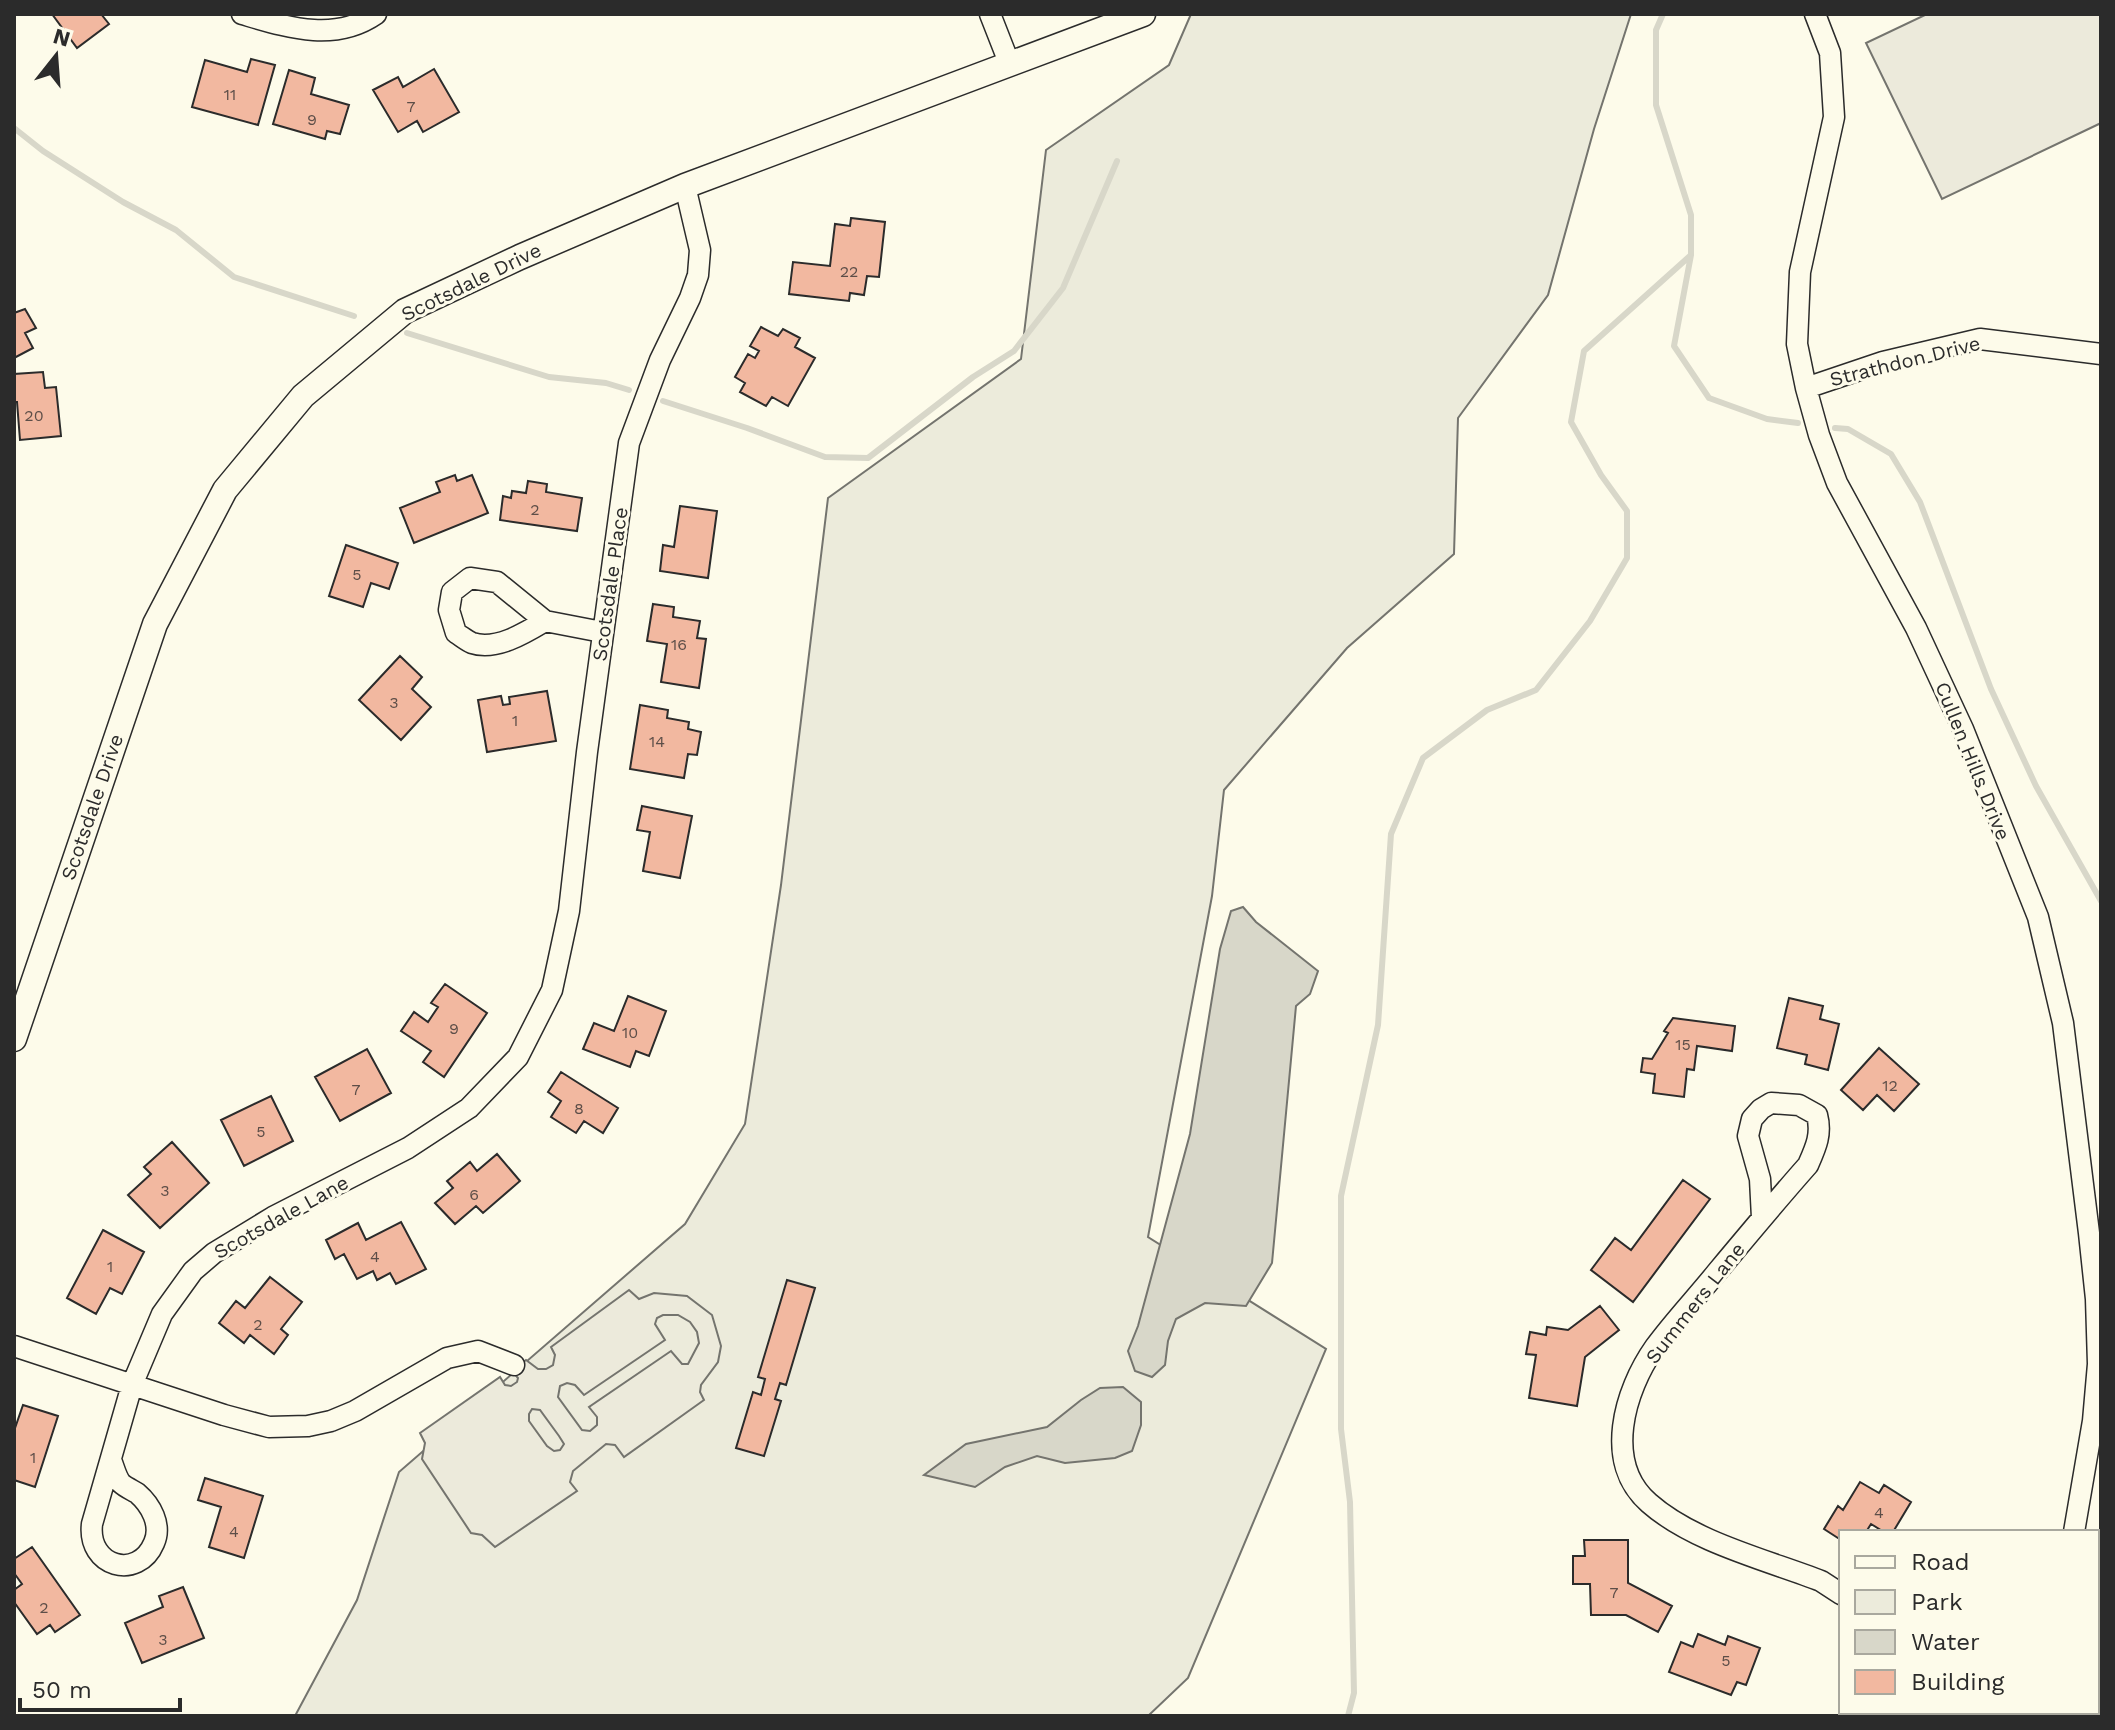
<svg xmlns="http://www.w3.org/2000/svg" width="2115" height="1730" font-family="'Work Sans',sans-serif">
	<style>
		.green { fill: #ecebdb; stroke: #74746e; stroke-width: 2 }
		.parking { fill: #eceadb; stroke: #74746e; stroke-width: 2; fill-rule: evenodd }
		.water { fill: #d8d7c9; stroke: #74746e; stroke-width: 2 }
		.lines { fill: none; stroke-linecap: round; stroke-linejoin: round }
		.stream { stroke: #d8d7c9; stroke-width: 6 }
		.building { fill: #f2b8a0; stroke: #2b2b2b; stroke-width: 2 }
		.minor-casing { stroke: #2b2b2b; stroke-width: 23 }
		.tertiary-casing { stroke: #2b2b2b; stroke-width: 27 }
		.minor { stroke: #fdfbea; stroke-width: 20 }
		.tertiary { stroke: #fdfbea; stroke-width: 24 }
		.labels { text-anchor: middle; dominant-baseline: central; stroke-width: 6; stroke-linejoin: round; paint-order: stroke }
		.number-label { font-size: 16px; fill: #5d4e48 }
		.street-label { font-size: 20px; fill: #2b2b2b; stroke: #fdfbea }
	</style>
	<rect width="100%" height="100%" fill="#fdfbea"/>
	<path class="green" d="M1191,14H1631L1594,129L1548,295L1458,418L1454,554L1347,648L1224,790L1212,896L1148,1237L1326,1349L1188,1678L1148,1716H295L357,1600L399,1472L685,1224L745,1124L781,885L828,498L1021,359L1046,150L1169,65Z"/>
	<path class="parking" d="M1927,14H2101V123L1942,199L1866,43Z
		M629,1290L639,1299L654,1293L687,1296L712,1315L721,1346L718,1362L701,1385L700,1392L704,1400L624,1457L615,1445L606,1444L573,1471L570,1482L577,1491L495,1547L482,1535L471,1533L422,1459L425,1443L420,1433L500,1377L505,1385L511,1386L517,1382L518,1378L512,1371L526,1360L538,1369H546L553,1365L555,1355L551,1347ZM663,1315H678L690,1322L697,1332L699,1343L688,1364H682L671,1351L589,1407L597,1417V1425L590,1431L582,1430L558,1397L560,1386L567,1383L575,1385L584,1395L665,1340L655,1324L657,1318ZM532,1409L540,1410L559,1436L564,1444L560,1450L554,1451L547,1446L529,1421V1414Z"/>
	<path class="water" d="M1243,907L1256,922L1318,971L1310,994L1296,1006L1272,1263L1246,1306L1205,1303L1176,1319L1168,1341L1165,1365L1152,1377L1135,1371L1128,1351L1138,1326L1190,1134L1220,949L1231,911Z
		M1123,1387L1141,1402V1425L1132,1451L1115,1458L1065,1463L1037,1456L1005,1467L975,1487L924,1475L966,1444L1047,1427L1081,1400L1100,1388Z"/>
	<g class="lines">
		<path class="stream" d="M14,128L43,151L123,202L176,230L234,277L354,316
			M1691,255L1674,346L1709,398L1767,419L1798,423
			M407,333L549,377L606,383L629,390
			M663,401L747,428L825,457L868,458L973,377L1014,351L1063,288L1117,161
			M1835,428L1848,429L1891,454L1920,502L1991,689L2036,786L2101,901
			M1348,1716L1354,1693L1350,1502L1341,1429V1196L1378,1025L1391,834L1423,758L1487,710L1536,690L1590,621L1627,558V511L1601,475L1571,422L1584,351L1691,255V215L1656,105V30L1663,14"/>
	</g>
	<path class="building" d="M52,14H101L109,24L77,48Z
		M251,59L275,65L258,125L192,107L205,60L247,72Z
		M434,69L459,112L423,132L417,121L398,132L373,90L398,77L403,87Z
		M289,70L315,78L311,94L349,105L340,134L327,131L325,139L273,124Z
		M851,218L885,222L879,277L867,276L864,295L850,293L849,301L789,294L793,262L830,266L835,224L850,226Z
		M25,309L36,328L25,333L33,348L14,358V313Z
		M761,327L778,336L783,329L800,338L795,347L815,358L788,406L772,397L766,406L740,392L745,383L735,377L748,354L755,358L759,351L750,346Z
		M43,372L45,388L56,387L61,436L20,440L17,402H14V374Z
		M455,475L457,481L472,475L488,513L414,543L400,508L440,492L436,482Z
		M528,481L547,484L546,492L582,498L577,531L500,520L503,496L511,498L512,491L526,493Z
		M680,506L717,511L708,578L660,571L663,545L674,547Z
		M346,545L398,563L389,589L371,583L363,607L329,596Z
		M653,604L674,607L673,617L700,621L697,638L706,639L699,688L661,682L667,644L647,641Z
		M400,656L422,677L412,689L431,707L401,740L359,700Z
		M547,691L556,741L487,752L478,700L501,696L503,705L510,704L509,697Z
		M640,705L668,710L667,718L689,722L688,729L701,732L697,755L688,754L684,778L630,769Z
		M642,806L692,816L680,878L643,871L650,832L637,830Z
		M445,984L487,1013L444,1077L423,1062L431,1051L401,1031L414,1012L428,1022L438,1007L431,1003Z
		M628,996L666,1011L649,1056L636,1051L630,1067L583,1049L594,1023L614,1031Z
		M1789,998L1823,1006L1820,1019L1839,1024L1828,1070L1805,1064L1807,1055L1777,1048Z
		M1673,1018L1735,1026L1732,1051L1697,1046L1694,1070L1687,1069L1684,1097L1653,1093L1655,1074L1641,1072L1643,1058L1652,1059L1668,1033L1664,1031Z
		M1879,1048L1919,1084L1894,1111L1877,1095L1863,1110L1841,1090Z
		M367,1049L391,1093L340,1121L315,1077Z
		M561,1072L618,1108L603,1133L584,1121L576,1133L551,1117L561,1101L548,1092Z
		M271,1096L293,1141L244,1166L221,1120Z
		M172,1142L209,1183L160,1228L128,1195L151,1174L144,1167Z
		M497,1154L520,1181L483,1213L476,1206L455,1224L435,1203L453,1188L447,1181L470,1162L477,1171Z
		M1683,1180L1710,1199L1633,1302L1591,1270L1615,1238L1631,1250Z
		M401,1222L426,1269L396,1284L390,1273L377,1280L373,1271L357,1279L344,1254L335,1259L326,1240L358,1223L366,1240Z
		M103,1230L144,1252L122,1294L110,1288L96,1314L67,1298Z
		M270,1277L302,1302L281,1329L288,1335L274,1354L250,1335L244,1343L219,1323L236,1301L245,1308Z
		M787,1280L815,1288L786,1385L780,1383L775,1399L781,1401L764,1456L736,1448L753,1392L761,1395L765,1379L758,1377Z
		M1600,1306L1619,1330L1585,1357L1577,1406L1529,1398L1536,1355L1526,1354L1530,1332L1546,1335L1547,1327L1568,1330Z
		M23,1405L58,1416L35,1487L14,1480V1431Z
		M205,1478L263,1496L244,1558L209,1547L221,1507L198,1500Z
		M1860,1482L1879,1493L1884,1485L1911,1502L1893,1532H1884L1871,1524L1866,1532H1841V1540L1824,1529L1838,1506L1843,1510Z
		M1584,1540H1628V1583L1672,1606L1658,1632L1626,1615H1591L1590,1584H1573V1556H1585Z
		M32,1547L80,1615L55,1632L50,1625L37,1634L14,1602V1590L22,1584L14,1573V1559Z
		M183,1587L204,1638L142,1663L125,1623L163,1607L159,1596Z
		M1698,1634L1725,1645L1728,1636L1760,1648L1746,1685L1737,1682L1731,1695L1669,1672L1681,1642L1693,1647Z"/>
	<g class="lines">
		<g class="minor-casing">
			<path id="minor" d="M242,14C287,27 334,43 376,14
				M990,14L1010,65
				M1815,14L1830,53L1834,117L1800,272L1797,344L1806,388L1819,435L1837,483L1916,628L1963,729L2038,917L2063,1023L2089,1233L2096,1299L2098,1364L2093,1421L2074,1532
				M1806,388L1883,362L1980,339L2101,354
				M545,621C525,633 496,651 472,643C467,641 461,636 456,633L449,610L452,592L470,578L497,582L545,621L602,632
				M1762,1218L1760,1179L1748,1136L1752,1119L1761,1109L1771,1103L1799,1105L1817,1115C1822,1134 1816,1147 1808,1165C1777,1200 1747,1236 1717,1272C1697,1297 1674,1321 1655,1347C1624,1391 1603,1463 1649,1503C1693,1542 1767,1560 1821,1581L1841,1594
				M14,1346L224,1415L269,1427L308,1426L331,1421L355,1411L447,1358L478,1351L514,1365
				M111,1460C114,1467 116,1477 121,1483C125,1487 132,1490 137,1493C151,1505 162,1525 154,1543C138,1581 87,1567 92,1524L132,1385L162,1314L193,1271L214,1253L273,1217L408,1148L469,1108L518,1057L552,990L569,911L587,752L629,443L660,360L690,298L698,275L700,250L685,186
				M1919,1712L1922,1716
				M2019,1716L2020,1712"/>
		</g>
		<g class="tertiary-casing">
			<path id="tertiary" d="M14,1039L155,624L225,490L303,396L405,311L520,257L685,186L1143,14"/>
		</g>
		<use href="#minor" class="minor"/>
		<use href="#tertiary" class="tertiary"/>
	</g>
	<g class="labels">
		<g class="number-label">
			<text x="230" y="94">11</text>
			<text x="411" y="106">7</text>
			<text x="312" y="119">9</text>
			<text x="849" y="271">22</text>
			<text x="34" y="415">20</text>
			<text x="535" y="509">2</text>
			<text x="357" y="574">5</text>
			<text x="679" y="644">16</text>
			<text x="394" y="702">3</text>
			<text x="515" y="720">1</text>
			<text x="657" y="741">14</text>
			<text x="454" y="1028">9</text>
			<text x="630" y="1032">10</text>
			<text x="1683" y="1044">15</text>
			<text x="1890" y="1085">12</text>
			<text x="356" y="1089">7</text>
			<text x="579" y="1108">8</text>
			<text x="261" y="1131">5</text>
			<text x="165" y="1190">3</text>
			<text x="474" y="1194">6</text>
			<text x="375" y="1256">4</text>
			<text x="110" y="1266">1</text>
			<text x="258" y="1324">2</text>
			<text x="33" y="1457">1</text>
			<text x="1879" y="1512">4</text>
			<text x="234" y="1531">4</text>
			<text x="1614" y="1592">7</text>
			<text x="44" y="1607">2</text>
			<text x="163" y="1639">3</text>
			<text x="1726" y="1660">5</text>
		</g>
		<g class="street-label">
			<text transform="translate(471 282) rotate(-26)">Scotsdale Drive</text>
			<text transform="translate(1905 361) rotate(-14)">Strathdon Drive</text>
			<text transform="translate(610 584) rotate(-82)">Scotsdale Place</text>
			<text transform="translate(1973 761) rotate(68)">Cullen Hills Drive</text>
			<text transform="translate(92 807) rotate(-71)">Scotsdale Drive</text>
			<text transform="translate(281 1217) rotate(-29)">Scotsdale Lane</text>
			<text transform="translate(1695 1303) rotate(-52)">Summers Lane</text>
		</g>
	</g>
	<rect width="2115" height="1730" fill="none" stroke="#2b2b2b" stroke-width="32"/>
	<rect x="1839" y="1530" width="260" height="184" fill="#fdfbea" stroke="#a9a89e" stroke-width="2"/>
	<rect x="1855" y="1556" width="40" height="12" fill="#fdfbea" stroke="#a9a89e" stroke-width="2"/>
	<text x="1911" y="1570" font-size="24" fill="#2b2b2b">Road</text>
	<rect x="1855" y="1590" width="40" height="24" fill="#ecebdb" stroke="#a9a89e" stroke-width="2"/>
	<text x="1911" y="1610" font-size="24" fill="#2b2b2b">Park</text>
	<rect x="1855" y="1630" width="40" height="24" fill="#d8d7c9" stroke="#a9a89e" stroke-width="2"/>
	<text x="1911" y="1650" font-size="24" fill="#2b2b2b">Water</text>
	<rect x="1855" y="1670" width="40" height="24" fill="#f2b8a0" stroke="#a9a89e" stroke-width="2"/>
	<text x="1911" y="1690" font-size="24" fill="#2b2b2b">Building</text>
	<g transform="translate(56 56) rotate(17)" stroke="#fdfbea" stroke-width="6" paint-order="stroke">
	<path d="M0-6L14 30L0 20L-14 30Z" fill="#2b2b2b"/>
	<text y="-12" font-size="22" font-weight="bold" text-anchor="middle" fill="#2b2b2b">N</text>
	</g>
	<path d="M20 1698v12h160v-12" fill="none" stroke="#2b2b2b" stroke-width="4"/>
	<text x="32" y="1698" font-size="24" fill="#2b2b2b" stroke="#fdfbea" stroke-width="6" paint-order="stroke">50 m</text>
</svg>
